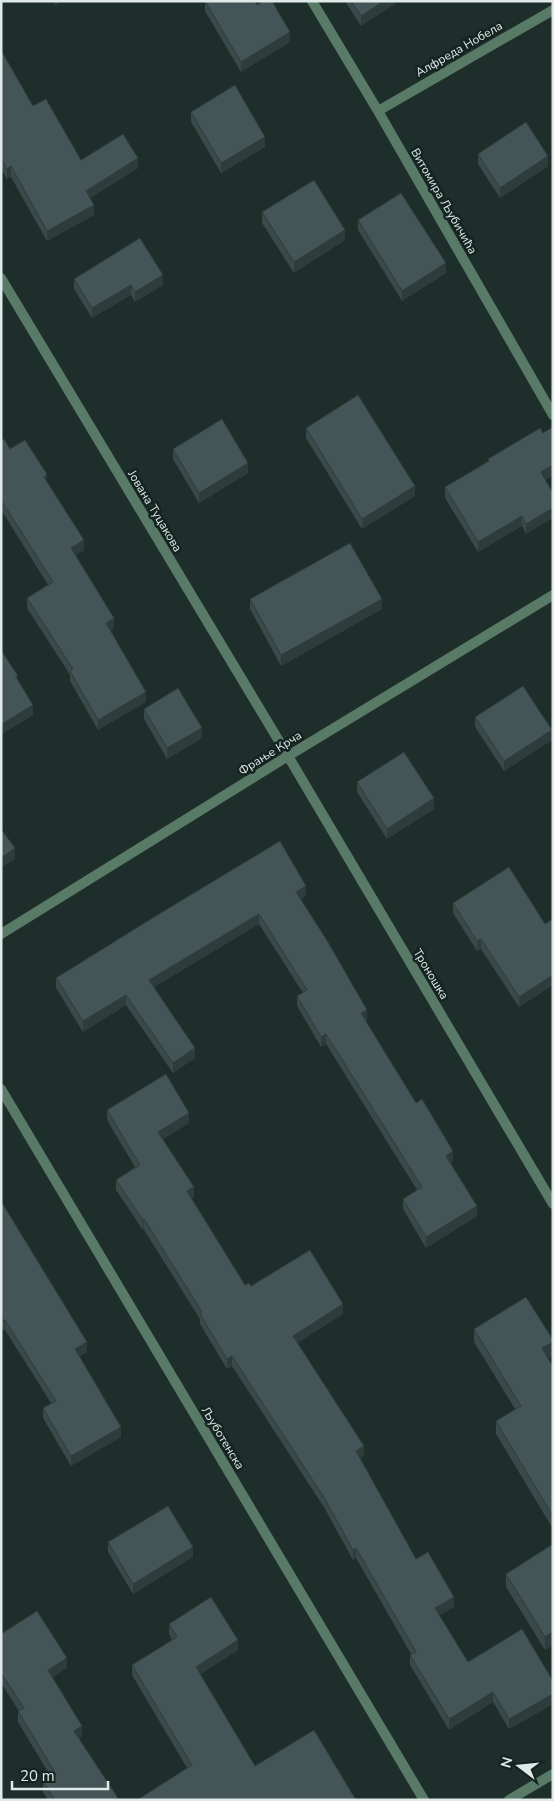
<svg xmlns="http://www.w3.org/2000/svg" width="554" height="1801" font-family="'Nunito Sans',sans-serif">
	<style>
		.lines { fill: none; stroke-linecap: round; stroke-linejoin: round }
		.minor { stroke: #587a67; stroke-width: 10 }
		.wall { fill: #3a494a }
		.shaded-wall { fill: #2f3c3c }
		.building { fill: #435556; stroke: #2f3c3c }
		.labels { text-anchor: middle; dominant-baseline: central; stroke-width: 5; stroke-linejoin: round; paint-order: stroke }
		.street-label { font-size: 12px; fill: #e0eae8; stroke: #142421 }
	</style>
	<rect width="100%" height="100%" fill="#1d2e2b"/>
	<g class="lines">
		<path class="minor" d="M312,1L378,111L553,415
			M378,111L553,10
			M1,278L288,756L553,1204
			M1,934L288,756L553,595
			M1,1089L424,1800
			M509,1800L553,1774"/>
	</g>
	<path class="wall" d="M205,1L257,5L290,42L241,72L205,11Z
		M345,1H399L361,26Z
		M1,50L33,106L81,160L138,168L90,198L94,215L47,241L11,177L7,179L1,168Z
		M191,112L265,147L221,173L191,122Z
		M478,154L548,166L500,198L478,164Z
		M262,212L345,240L294,273L262,223Z
		M358,220L446,273L402,301L358,230Z
		M74,279L163,285L135,302L131,295L92,318L74,289Z
		M553,427V475L545,480L526,534L522,526L478,552L445,498V487L488,462V459L543,433Z
		M306,428L415,496L362,529L306,438Z
		M1,441L10,449L47,482L84,550L76,555L114,628L111,630L146,702L98,730L70,681V675L27,608V598L48,585L3,513L1,514Z
		M173,449L248,473L199,503L173,459Z
		M250,599L382,609L281,666L250,609Z
		M1,650L18,680L33,715L2,734L1,733Z
		M144,709L202,738L167,759L144,719Z
		M475,717L552,740L504,771L475,727Z
		M357,782L434,809L387,839L357,792Z
		M306,896L301,899L367,1020L365,1021L453,1161L450,1163L477,1216L426,1248L403,1209V1199L417,1190L326,1044L321,1047L297,1006V996L303,993L259,924L154,987L195,1058L173,1073L126,1005L83,1032L56,988V978Z
		M453,903L545,924L553,919V985L519,1007L481,949L477,951L453,913Z
		M107,1110L189,1123L163,1139L194,1197L191,1199L245,1285L251,1286L343,1314L297,1343L364,1456L360,1458L416,1559L454,1607L439,1615L468,1662L553,1681V1704L509,1729L493,1702L449,1730L410,1665V1655L411,1654L356,1558L353,1560L325,1509L232,1366L227,1369L200,1324V1319L144,1230H143L116,1190V1180L135,1167L107,1120Z
		M1,1201L87,1352L80,1356L121,1437L71,1466L43,1418V1408L51,1403L5,1330L4,1331L1,1326Z
		M474,1329L553,1355L548,1358L553,1367V1529L496,1434V1421L515,1409L474,1342Z
		M108,1542L193,1557L133,1594L108,1552Z
		M553,1544V1645L545,1650L506,1587V1574Z
		M169,1624L238,1650L200,1674L255,1766L187,1768L132,1675V1665L172,1640L169,1634Z
		M1,1634L67,1668L52,1677L82,1736L78,1739L118,1800H48L43,1792V1782L51,1777L18,1722V1711H19L1,1683Z"/>
	<path class="shaded-wall" d="M54,1H62L54,6Z
		M384,1H399L361,26V16Z
		M290,32V42L241,72V62Z
		M265,137V147L221,173V163Z
		M548,156V166L500,198V188Z
		M138,158V168L86,201V191Z
		M11,166V177L7,179V169Z
		M94,205V215L47,241V231Z
		M345,230V240L294,273V262Z
		M446,263V273L402,301V291Z
		M163,275V285L135,302V292Z
		M131,285V295L92,318V308Z
		M248,463V473L199,503V493Z
		M553,465V475L541,482V472Z
		M47,474V485L44,477Z
		M415,486V496L362,529V519Z
		M3,503V513L2,515V504Z
		M553,508V518L526,534V524Z
		M522,516V526L478,552V542Z
		M84,540V550L71,558V548Z
		M382,599V609L281,666V655Z
		M114,618V628L106,633V623Z
		M146,692V702L98,730V720Z
		M33,705V715L2,734V724Z
		M202,728V738L167,759V748Z
		M552,730V740L504,771V761Z
		M434,798V809L387,839V829Z
		M15,848V859L1,868V858Z
		M306,886V896L296,902V892Z
		M259,914V924L149,990V980Z
		M481,939V949L477,951V941Z
		M553,975V985L519,1007V997Z
		M126,995V1005L83,1032V1021Z
		M367,1010V1020L361,1023V1013Z
		M326,1034V1044L321,1047V1037Z
		M195,1048V1058L173,1073V1063Z
		M189,1113V1123L158,1142V1132Z
		M453,1151V1161L446,1166V1156Z
		M194,1187V1197L187,1201V1191Z
		M477,1206V1216L426,1248V1237Z
		M144,1219V1230H143V1220Z
		M343,1304V1314L293,1346V1336Z
		M5,1320V1330L4,1331V1321Z
		M87,1342V1352L75,1359V1349Z
		M553,1342V1355L542,1361V1348Z
		M232,1356V1366L227,1369V1359Z
		M121,1427V1437L71,1466V1456Z
		M364,1446V1456L356,1461V1451Z
		M193,1547V1557L133,1594V1584Z
		M356,1548V1558L353,1560V1550Z
		M454,1597V1607L435,1618V1608Z
		M553,1632V1645L545,1650V1637Z
		M238,1640V1650L196,1677V1667Z
		M67,1658V1668L48,1680V1670Z
		M493,1692V1702L449,1730V1719Z
		M553,1694V1704L509,1729V1719Z
		M82,1726V1736L74,1741V1731Z"/>
	<path class="building" d="M205,1H255L257,5L263,1H272L290,32L241,62Z
		M351,1H384L361,16Z
		M1,50L33,106L46,99L81,160L123,134L138,158L86,191L94,205L47,231L11,166L7,169L1,158Z
		M235,85L265,137L221,163L191,112Z
		M526,122L548,156L500,188L478,154Z
		M314,180L345,230L294,262L262,212Z
		M401,193L446,263L402,291L358,220Z
		M140,238L163,275L135,292L131,285L92,308L74,279Z
		M358,395L415,486L362,519L306,428Z
		M222,419L248,463L199,493L173,449Z
		M553,427V465L541,472L553,493V508L526,524L522,516L478,542L445,487L489,461L488,459L540,428L543,433Z
		M4,439L10,449L25,440L47,474L44,477L84,540L71,548L114,618L106,623L146,692L98,720L70,671L73,669L27,598L53,582L3,503L1,504V441Z
		M350,543L382,599L281,655L250,599Z
		M1,650L18,676L16,677L33,705L2,724L1,723Z
		M523,686L552,730L504,761L475,717Z
		M178,688L202,728L167,748L144,709Z
		M404,752L434,798L387,829L357,782Z
		M1,829L15,848L1,858Z
		M280,841L306,886L296,892L328,942L367,1010L361,1013L416,1103L422,1099L453,1151L446,1156L477,1206L426,1237L403,1199L422,1187L326,1034L321,1037L297,996L307,990L259,914L149,980L195,1048L173,1063L126,995L83,1021L56,978L154,917Z
		M509,867L545,924L553,919V975L519,997L481,939L477,941L453,903Z
		M166,1074L189,1113L158,1132L194,1187L187,1191L245,1285L249,1283L251,1286L310,1250L343,1304L293,1336L364,1446L356,1451L416,1559L428,1552L454,1597L435,1608L468,1662L522,1629L553,1681V1694L509,1719L493,1692L449,1719L410,1655L416,1652L356,1548L353,1550L325,1499L232,1356L227,1359L200,1314L202,1312L144,1219L143,1220L116,1180L140,1165L107,1110Z
		M1,1201L87,1342L75,1349L121,1427L71,1456L43,1408L56,1401L5,1320L4,1321L1,1316Z
		M526,1297L553,1340V1342L542,1348L553,1367V1516L496,1421L521,1406L474,1329Z
		M168,1506L193,1547L133,1584L108,1542Z
		M553,1544V1632L545,1637L506,1574Z
		M211,1597L238,1640L196,1667L255,1766L314,1730L356,1800H137L192,1765L132,1665L177,1637L169,1624Z
		M37,1611L67,1658L48,1670L82,1726L74,1731L118,1798L114,1800H55L43,1782L56,1774L18,1711L24,1708L1,1673V1634Z"/>
	<g class="labels">
		<g class="street-label">
			<text transform="translate(459 49) rotate(-30)">Алфреда Нобела</text>
			<text transform="translate(444 201) rotate(60)">Витомира Љубичића</text>
			<text transform="translate(155 511) rotate(59)">Јована Туцакова</text>
			<text transform="translate(270 753) rotate(-32)">Фрање Крча</text>
			<text transform="translate(431 974) rotate(59)">Троношка</text>
			<text transform="translate(223 1438) rotate(59)">Љуботенска</text>
		</g>
	</g>
	<rect width="554" height="1801" fill="none" stroke="#e0eae8" stroke-width="5"/>
	<g transform="translate(519 1766) rotate(286)" stroke="#142421" stroke-width="4" paint-order="stroke">
	<path d="M0-4L9 19L0 12L-9 19Z" fill="#e0eae8"/>
	<text y="-8" font-size="14" font-weight="bold" text-anchor="middle" fill="#e0eae8">N</text>
	</g>
	<path d="M12 1781v8h96v-8" fill="none" stroke="#e0eae8" stroke-width="2.5"/>
	<text x="20" y="1781" font-size="15" fill="#e0eae8" stroke="#142421" stroke-width="4" paint-order="stroke">20 m</text>
</svg>
